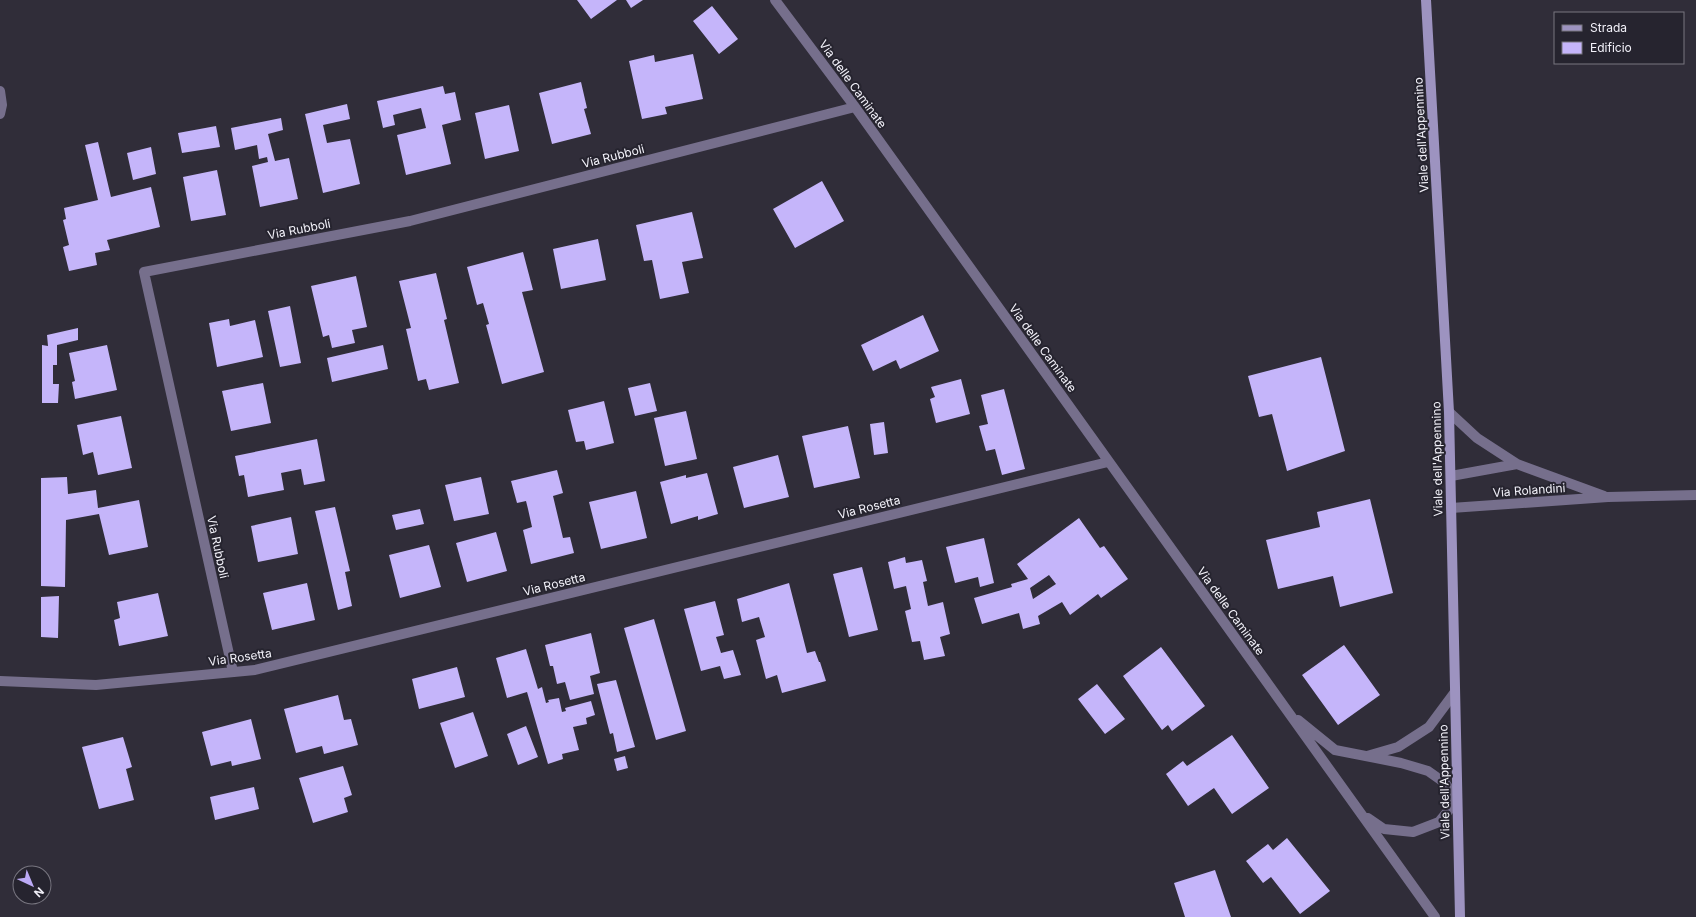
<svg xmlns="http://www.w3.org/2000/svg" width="1696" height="917" font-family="Inter,sans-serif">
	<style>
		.building { fill: #c5b5fa; fill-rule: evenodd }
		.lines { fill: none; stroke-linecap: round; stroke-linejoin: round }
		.street { stroke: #766f8c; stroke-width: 10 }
		.secondary { stroke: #9d93c0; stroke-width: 10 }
		.labels { text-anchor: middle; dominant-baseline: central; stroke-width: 4; stroke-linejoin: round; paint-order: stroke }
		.street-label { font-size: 12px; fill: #f2f1f9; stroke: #26242f }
	</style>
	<rect width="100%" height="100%" fill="#302d39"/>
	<path class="building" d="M577,0H617L591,19Z
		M626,0H643L631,8Z
		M712,6L738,39L719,54L693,21Z
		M693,54L703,99L665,107L667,114L642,119L629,61L654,55L655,62Z
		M581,82L587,108L584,109L591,134L552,144L539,93Z
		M443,86L445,94L455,92L461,120L442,125L451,164L406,175L397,135L426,128L421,108L393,115L395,125L383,128L377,101Z
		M347,104L350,119L323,125L327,143L350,139L360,184L323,193L305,114Z
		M509,105L519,151L485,159L475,113Z
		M281,118L283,130L268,134L270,142L275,161L289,158L298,199L260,207L252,166L268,162L267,157L259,159L257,145L235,150L231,128Z
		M216,126L220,147L182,153L178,133Z
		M98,142L111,197L151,187L160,227L107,240L110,250L95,253L97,265L69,271L63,247L69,245L63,220L66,219L64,208L98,200L85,145Z
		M151,147L156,174L133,180L127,153Z
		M217,170L226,215L191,221L183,177Z
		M822,181L844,221L795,248L773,209Z
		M692,212L703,258L682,262L689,293L660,299L652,260L644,261L636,225Z
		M598,239L606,280L561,289L553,249Z
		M523,252L533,290L522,292L544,372L502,384L486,325L489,324L483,303L477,305L467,267Z
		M436,273L447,319L444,320L459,383L429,390L426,379L418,381L406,329L411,328L399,281Z
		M356,276L367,327L352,330L355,343L332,348L329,335L323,337L311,286Z
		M290,306L301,363L280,367L268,311Z
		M923,315L939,351L900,369L896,360L873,371L861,345Z
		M229,319L230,326L255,320L263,357L217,367L209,323Z
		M78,328V340L57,345V365H53V384H59L58,403H42V345L48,346L47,335Z
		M107,345L117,390L75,399L72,382L75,381L69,353Z
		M383,345L388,369L332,382L327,358Z
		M1321,357L1345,451L1287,471L1272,414L1259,417L1248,376Z
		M961,379L970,414L936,423L930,399L935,397L931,387Z
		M263,383L271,423L231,431L222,391Z
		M650,383L657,411L635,416L628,388Z
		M1004,389L1025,469L1002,475L995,449L986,451L979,426L988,424L981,395Z
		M604,401L614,443L586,450L584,441L576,442L568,410Z
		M686,411L697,459L665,466L654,418Z
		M121,416L132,468L98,475L93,452L83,455L77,425Z
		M884,422L888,453L874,455L870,424Z
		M848,426L860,478L814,488L802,436Z
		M317,439L325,481L304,485L301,469L281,473L284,490L248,497L244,475L239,476L235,456Z
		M778,455L789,497L744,508L733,467Z
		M557,470L563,493L553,496L563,538L570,537L574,553L531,564L523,530L532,527L528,509L526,501L517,503L511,481Z
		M707,473L718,514L698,520V516L671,524L660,482L686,475V478Z
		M67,477L68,494L96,490L98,508L139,500L148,547L109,555L99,514L66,520L65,587L41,586V478Z
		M481,477L489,514L454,521L445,485Z
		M636,491L647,538L601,549L589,502Z
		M1370,499L1393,593L1340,607L1333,576L1278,589L1266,540L1320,527L1317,512Z
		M335,507L350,571L345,572L352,606L338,610L315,511Z
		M420,509L424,524L396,530L392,515Z
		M291,517L298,554L258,562L251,526Z
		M1079,518L1100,548L1104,546L1128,579L1101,598L1098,594L1070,615L1062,602L1038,616L1040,624L1023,629L1019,613L982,624L974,598L1012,587L1011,584L1028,579L1017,564ZM1049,575L1056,584L1033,599L1030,588Z
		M496,532L507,571L467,582L456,543Z
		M984,538L994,583L980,587L978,577L955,583L946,547Z
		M429,545L441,587L400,598L389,555Z
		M905,557L906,563L922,560L927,581L923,582L928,606L943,602L950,634L940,637L945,656L924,660L920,641L912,642L905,611L911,609L906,586L894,589L888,562Z
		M862,567L878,630L849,637L833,574Z
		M307,583L315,620L272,630L263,593Z
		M789,583L807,653L815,651L819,662H820L826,681L782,693L777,675L766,679L756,640L765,637L759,617L742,622L737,599Z
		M158,593L168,636L119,646L114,620L120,618L117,602Z
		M59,596L58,638L41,637V597Z
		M715,601L724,635L716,637L721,653L733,650L741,675L724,679L720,666L701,671L684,609Z
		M654,619L686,731L656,740L624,628Z
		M591,633L600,673L590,676L594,694L570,700L565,682L557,684L553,666H550L545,645Z
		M1344,645L1380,695L1338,725L1302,675Z
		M1161,647L1205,706L1172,731L1168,725L1162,730L1123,676Z
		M526,649L538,689L542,687L546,703L549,702L548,700L559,698L562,712L566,711L565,708L591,701L595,715L586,718L587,724L573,727L579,750L562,754L563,759L548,764L527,692L507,698L496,658Z
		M457,667L465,697L419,709L412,679Z
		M616,680L635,747L617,752L613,733L610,734L597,684Z
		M1097,684L1125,719L1105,734L1078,699Z
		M338,695L344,720L351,719L358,745L324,754L322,746L296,753L284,709Z
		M473,712L488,756L455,768L440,723Z
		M251,719L261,759L232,766L231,761L211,766L202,732Z
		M526,726L538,757L518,765L507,734Z
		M1232,735L1269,788L1232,814L1214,788L1188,806L1166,774L1183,761L1187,766Z
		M123,737L132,767L126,769L134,800L99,809L82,747Z
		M625,756L628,768L617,771L614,759Z
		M343,766L352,795L344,798L348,812L313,823L299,778Z
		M254,787L259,809L215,820L210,797Z
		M1287,838L1330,891L1300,914L1271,877L1263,883L1246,861L1268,844L1273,850Z
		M1215,870L1231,917H1185L1174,883Z"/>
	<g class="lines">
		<path class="street" d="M775,0L855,107L1435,917
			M0,91L2,105L0,114
			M1449,412L1477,438L1517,464L1604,496
			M1451,476L1517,464
			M1451,508L1608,497L1696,495
			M233,672L144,272L410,221L855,107
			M0,681L96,685L255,670L1108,462
			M1298,720L1335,750L1401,763L1428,771L1445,783L1457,800L1439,822L1413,832L1384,829L1368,818
			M1367,756L1398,747L1429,727L1455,692"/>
		<path class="secondary" d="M1426,0L1449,412L1460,917"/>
	</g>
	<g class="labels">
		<g class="street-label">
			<text transform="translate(853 84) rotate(54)">Via delle Caminate</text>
			<text transform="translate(1421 135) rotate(-93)">Viale dell'Appennino</text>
			<text transform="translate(613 156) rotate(-14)">Via Rubboli</text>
			<text transform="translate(299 229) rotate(-11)">Via Rubboli</text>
			<text transform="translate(1043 348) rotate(54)">Via delle Caminate</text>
			<text transform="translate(1437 459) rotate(-91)">Viale dell'Appennino</text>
			<text transform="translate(1529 490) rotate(-4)">Via Rolandini</text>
			<text transform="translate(869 507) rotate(-14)">Via Rosetta</text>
			<text transform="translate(218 547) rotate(78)">Via Rubboli</text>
			<text transform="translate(554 584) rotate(-14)">Via Rosetta</text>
			<text transform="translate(1231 611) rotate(54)">Via delle Caminate</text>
			<text transform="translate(240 657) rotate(-8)">Via Rosetta</text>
			<text transform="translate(1444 782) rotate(-91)">Viale dell'Appennino</text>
		</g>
	</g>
	<rect x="1554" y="12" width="130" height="52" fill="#26242f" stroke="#787680"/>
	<rect x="1562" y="25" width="20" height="6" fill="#9d93c0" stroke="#787680"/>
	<text x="1590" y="32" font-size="12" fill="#f2f1f9">Strada</text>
	<rect x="1562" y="42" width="20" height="12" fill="#c5b5fa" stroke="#787680"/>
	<text x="1590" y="52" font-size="12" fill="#f2f1f9">Edificio</text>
	<g transform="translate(32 885) rotate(136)"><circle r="19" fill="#26242f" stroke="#787680"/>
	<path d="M0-3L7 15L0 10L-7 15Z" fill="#bcaaf6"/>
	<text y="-6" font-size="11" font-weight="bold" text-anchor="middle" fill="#f2f1f9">N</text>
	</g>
</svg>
